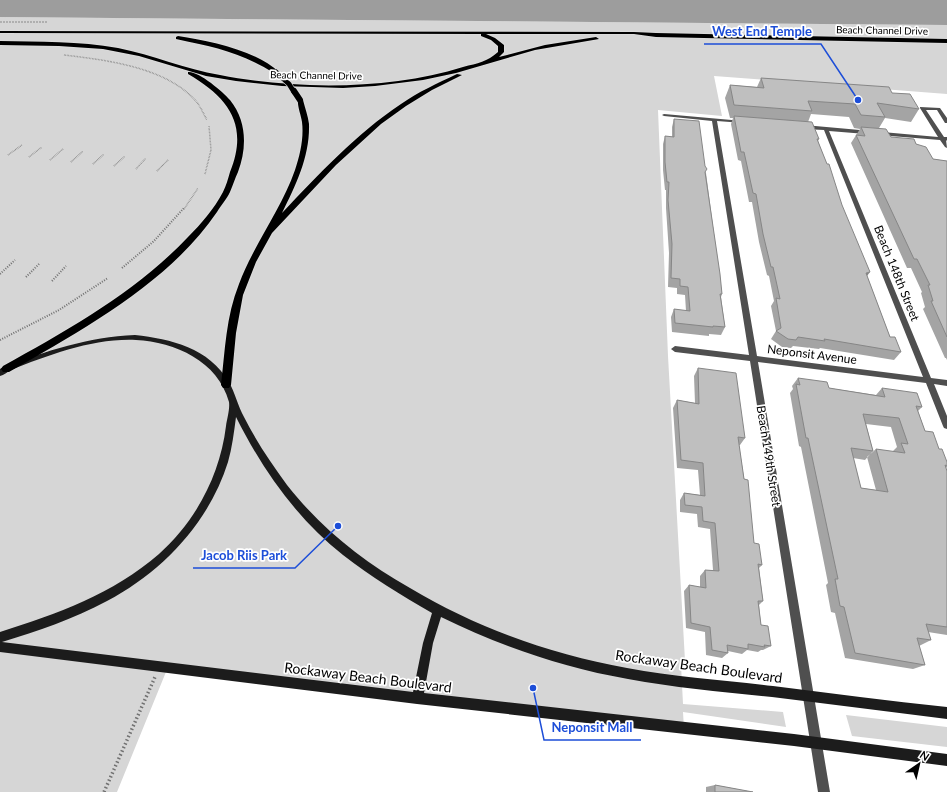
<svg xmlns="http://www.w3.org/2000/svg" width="947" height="792" font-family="Lato,sans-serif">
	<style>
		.green { fill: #d6d6d6 }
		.water { fill: #9d9d9d }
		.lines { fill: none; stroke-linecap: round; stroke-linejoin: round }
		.primary-casing { stroke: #dbdbdb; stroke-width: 2 }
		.path-far2 { stroke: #717171; stroke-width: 1.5; stroke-dasharray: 0.5 1; stroke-linecap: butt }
		.path-far1 { stroke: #717171; stroke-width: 2; stroke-dasharray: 1 1.5; stroke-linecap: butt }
		.path { stroke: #717171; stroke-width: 3.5; stroke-dasharray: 1.5 2.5; stroke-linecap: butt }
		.street { fill: #4f4f4f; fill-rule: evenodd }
		.secondary { fill: #1c1c1c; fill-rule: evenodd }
		.primary { fill: #000; fill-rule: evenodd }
		.primary-bridge-far1-casing { stroke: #dbdbdb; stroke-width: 6; stroke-linecap: butt }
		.primary-bridge-casing { stroke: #dbdbdb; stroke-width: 8; stroke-linecap: butt }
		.primary-bridge-far1 { stroke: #000; stroke-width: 5 }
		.primary-bridge { stroke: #000; stroke-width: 6 }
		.wall { fill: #a4a4a4; fill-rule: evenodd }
		.shaded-wall { fill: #868686 }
		.building { fill: #bfbfbf; stroke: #868686; fill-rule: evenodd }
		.labels { text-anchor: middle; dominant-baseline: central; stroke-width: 3.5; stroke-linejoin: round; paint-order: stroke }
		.far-street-label { font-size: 10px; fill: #000; stroke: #fff }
		.street-label { font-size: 12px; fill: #000; stroke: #fff }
		.near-street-label { font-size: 14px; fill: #000; stroke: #fff }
		.leader { fill: none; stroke: #1d4ed8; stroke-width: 1.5 }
		.callout-dot { fill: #1d4ed8; stroke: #fff; stroke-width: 1.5 }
		.callout-label { font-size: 13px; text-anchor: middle; font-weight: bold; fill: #1d4ed8; stroke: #fff; stroke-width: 3.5; stroke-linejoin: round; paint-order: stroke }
	</style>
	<rect width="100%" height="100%" fill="#fff"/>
	<path class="green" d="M0,17L947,25V94L714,76L722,116L658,110L668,356L685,661L681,665L683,704L783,712L786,727L683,712L684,729L168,667L117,792H0Z
		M846,715L947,727V747L852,736Z"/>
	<path class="water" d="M0,0H947V25L0,17Z"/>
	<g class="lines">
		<g class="primary-casing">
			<path id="primary" d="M0,31L634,32L656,33L947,39V43L656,37L634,34H486L495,38L504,45V52L499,57L545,45L596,37L599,39L535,50L456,73L423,80L375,86L343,88L282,86L236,81L206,76L139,56L103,49L59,46L0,45V41C39,42 79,41 118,48C153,55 185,69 220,75C295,90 390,90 463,67C478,63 487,62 498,52V46L491,40L481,36V34L0,33Z
				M178,36C210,41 255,50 279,72L274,73C240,52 214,47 176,39V37Z
				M188,72C199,71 223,92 230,100C247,121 247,148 238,172C235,178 233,185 230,192C227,199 221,205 217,212C169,283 82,330 9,372H3L1,369L3,366C68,330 136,292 188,237C201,224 214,209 223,192C226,186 228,179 230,172C249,125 229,98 188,74Z
				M457,74L462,75L432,90L406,106L381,124L336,165L272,233L256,262L243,295L236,333L231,385L229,388H223L221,385C225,351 226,316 239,284C254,244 281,210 295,170C300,155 304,138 302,122C301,115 297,106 298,99L303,100C305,108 308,116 309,124C310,156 296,185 282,213C319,174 356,134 401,104C418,92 438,83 457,74Z"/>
		</g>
		<path class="path-far2" d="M0,22H47
			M64,55C106,60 164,67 194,99C200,105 203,113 207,120
			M8,155L22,145
			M29,157L42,147
			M50,160L63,149
			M71,162L83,151
			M93,164L104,154
			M114,166L125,156
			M136,169L146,158
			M157,171L168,160
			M205,174L211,150L209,126
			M184,209L198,188"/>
		<path class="path-far1" d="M122,268L154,241L184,208
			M0,274L15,260
			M26,277L40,263
			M52,281L66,266
			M0,340L59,310L108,278"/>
		<path class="path" d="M104,792L155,677"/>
		<path class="street" d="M920,107L940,108L947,118V123H945L937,110H926L944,137H947V141L946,140L947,148L945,147L940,140L829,131L931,378L947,380V386L934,384L947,416V429L944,428L943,426L926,383L758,362L830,792H818L750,361L675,352L671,349L675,346L749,355L712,121L664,116L662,115L664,114L743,121L745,122L743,123L717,121L757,356L923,377L824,130L804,129L801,127L804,125L938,137L920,108Z"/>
		<path class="secondary" d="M135,335C171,339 209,348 229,382C235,393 238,406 244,417C256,441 271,463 287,485C321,528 362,561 410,588C477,628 550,654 627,668C675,677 724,680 773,686C831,693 889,701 947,707V719C889,712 831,704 772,697C724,692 676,688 628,679C563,668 500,646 441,617L433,643L424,693L794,734L947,754V766L794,746L417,704L0,652V632C57,614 113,594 159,554C196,521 220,475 226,426C227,419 230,409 229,402C218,361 175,342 136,340C93,338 49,355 11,370C7,372 4,375 0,376V369L3,367C47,351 88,337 135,335ZM236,417C262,469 297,519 343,555C371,577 401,595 432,613L423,643L413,692L2,642C38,631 73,619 107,601C162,572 209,523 228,462C232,448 234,432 236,417Z"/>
		<use href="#primary" class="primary"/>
		<g class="primary-bridge-far1-casing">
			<path id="primary-bridge-far1" d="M276,72L289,84L294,92"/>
		</g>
		<g class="primary-bridge-casing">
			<path id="primary-bridge" d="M294,91L300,100"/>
		</g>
		<use href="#primary-bridge-far1" class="primary-bridge-far1"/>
		<use href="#primary-bridge" class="primary-bridge"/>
	</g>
	<path class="wall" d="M761,78L892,93L919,109L911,122L885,118L879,128L891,137L916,144L933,159L947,161V360L946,358H945L923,309L925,307L921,293L922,292L911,268H907L851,143L860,129L854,128L849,117L811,114L808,122L819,139L818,141L867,276L890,337L901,352L894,360L820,348L819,349L793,346L791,348L782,347L771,339L776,331L771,306L774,301L769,276L767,275L759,242L752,202H749L741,161L738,160L731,124L733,118H730L725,98L730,85L757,87Z
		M674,119L706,173L722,294L721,297L725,327L721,335L709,334V336L672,332L671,317L674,309L686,311L685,295L677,294V288L668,287L669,253L666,208V190H665L663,170V144L665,136L672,137V127Z
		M698,368L745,438L740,445H739L754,543L762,565L759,568L763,601L759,605L761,625L771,646L763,650H761L758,652L747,650L742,654L728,651V653L722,658L706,655L705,632L686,628L684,591L689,585L700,587V576L705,570H713L710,529L698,527L697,514L680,512V500L684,493L700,495L698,470L677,468L673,408L677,400L695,403L694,376Z
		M798,378L829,388L876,395L882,388L922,407L918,411L925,431L939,449L947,462V467L946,468L947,471V635L928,632L931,640L919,646L925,665L913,669L845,658L835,613L831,612L826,585L828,583L801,447L799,446L790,393L793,389L792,386ZM866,424L891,427L897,447L892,452L876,449L867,457L876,490L861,488L853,458L865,460L873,451Z
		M715,785L753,792H706V787Z"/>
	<path class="shaded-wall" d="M870,272L864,280L866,273Z"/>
	<path class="building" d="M761,78L889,87L892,93L910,94L919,109L877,103L885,117L861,115L855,104L808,101L812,111L734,105L730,85L764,88Z
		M734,116L812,122L819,139H817L827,164H829L842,205L870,272L866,273L890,337H895L901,352L824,339L825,341L798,337L796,340L788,339L776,331L781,328L776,298L780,299L773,267H771L763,234L756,194L753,193L744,152H741Z
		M674,119L699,121L705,166L707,169L705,172L720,274L722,294H720L725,327L713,326V327L675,323L674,309L690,311L688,287L680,286V279L671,278L672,244L668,200L669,182H667L665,162V136L674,137Z
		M861,127L886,129L891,137L914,139L916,144L926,147L933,159L947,161V337L931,301H933L928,285H930L917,259H914L856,135L865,136Z
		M698,368L736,373L745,438L738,437L744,479L748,480L754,543L759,544L762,565L758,564L763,601H758L761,625L768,626L771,646L764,645L765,647L748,644V649L727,645L728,653L712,650L710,627L691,623L689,585L706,588L705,570L719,571L715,523L703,521L702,507L685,505L684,493L705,496L703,463L681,460L677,400L699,404Z
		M798,378L827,382L829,388L885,397L882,388L917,393L922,407L916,406L925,431L933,432L939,449H942L947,462V466L945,465L947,471V627L926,624L931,640L917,638L925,665L855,653L844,607L840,606L835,579H838L808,438H806L796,384L800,385ZM863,414L899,418L908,444L901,443L905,453L876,449L888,492L861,488L851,448L873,451Z
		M715,785L753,792H715Z"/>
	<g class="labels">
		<g class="far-street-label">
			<text transform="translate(882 30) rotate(1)">Beach Channel Drive</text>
			<text transform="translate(316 75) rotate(1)">Beach Channel Drive</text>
		</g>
		<g class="street-label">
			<text transform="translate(897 273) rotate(68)">Beach 148th Street</text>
			<text transform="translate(812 354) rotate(7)">Neponsit Avenue</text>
			<text transform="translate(769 456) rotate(81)">Beach 149th Street</text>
		</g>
		<g class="near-street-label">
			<text transform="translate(699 666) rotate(8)">Rockaway Beach Boulevard</text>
			<text transform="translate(368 677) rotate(7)">Rockaway Beach Boulevard</text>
		</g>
	</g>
	<path class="leader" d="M858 100L821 44H704M338 526L295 568H193M533 688L544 740H641"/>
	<g class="callout-dot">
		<circle cx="858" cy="100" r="4"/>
		<circle cx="338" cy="526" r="4"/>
		<circle cx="533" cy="688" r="4"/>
	</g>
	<g class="callout-label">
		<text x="762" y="36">West End Temple</text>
		<text x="244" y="560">Jacob Riis Park</text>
		<text x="592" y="732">Neponsit Mall</text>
	</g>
	<g transform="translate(919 764) rotate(34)" stroke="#ffffff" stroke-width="3" paint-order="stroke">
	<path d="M0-3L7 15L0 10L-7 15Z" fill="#000000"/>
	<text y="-6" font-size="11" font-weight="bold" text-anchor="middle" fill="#000000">N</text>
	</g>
</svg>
